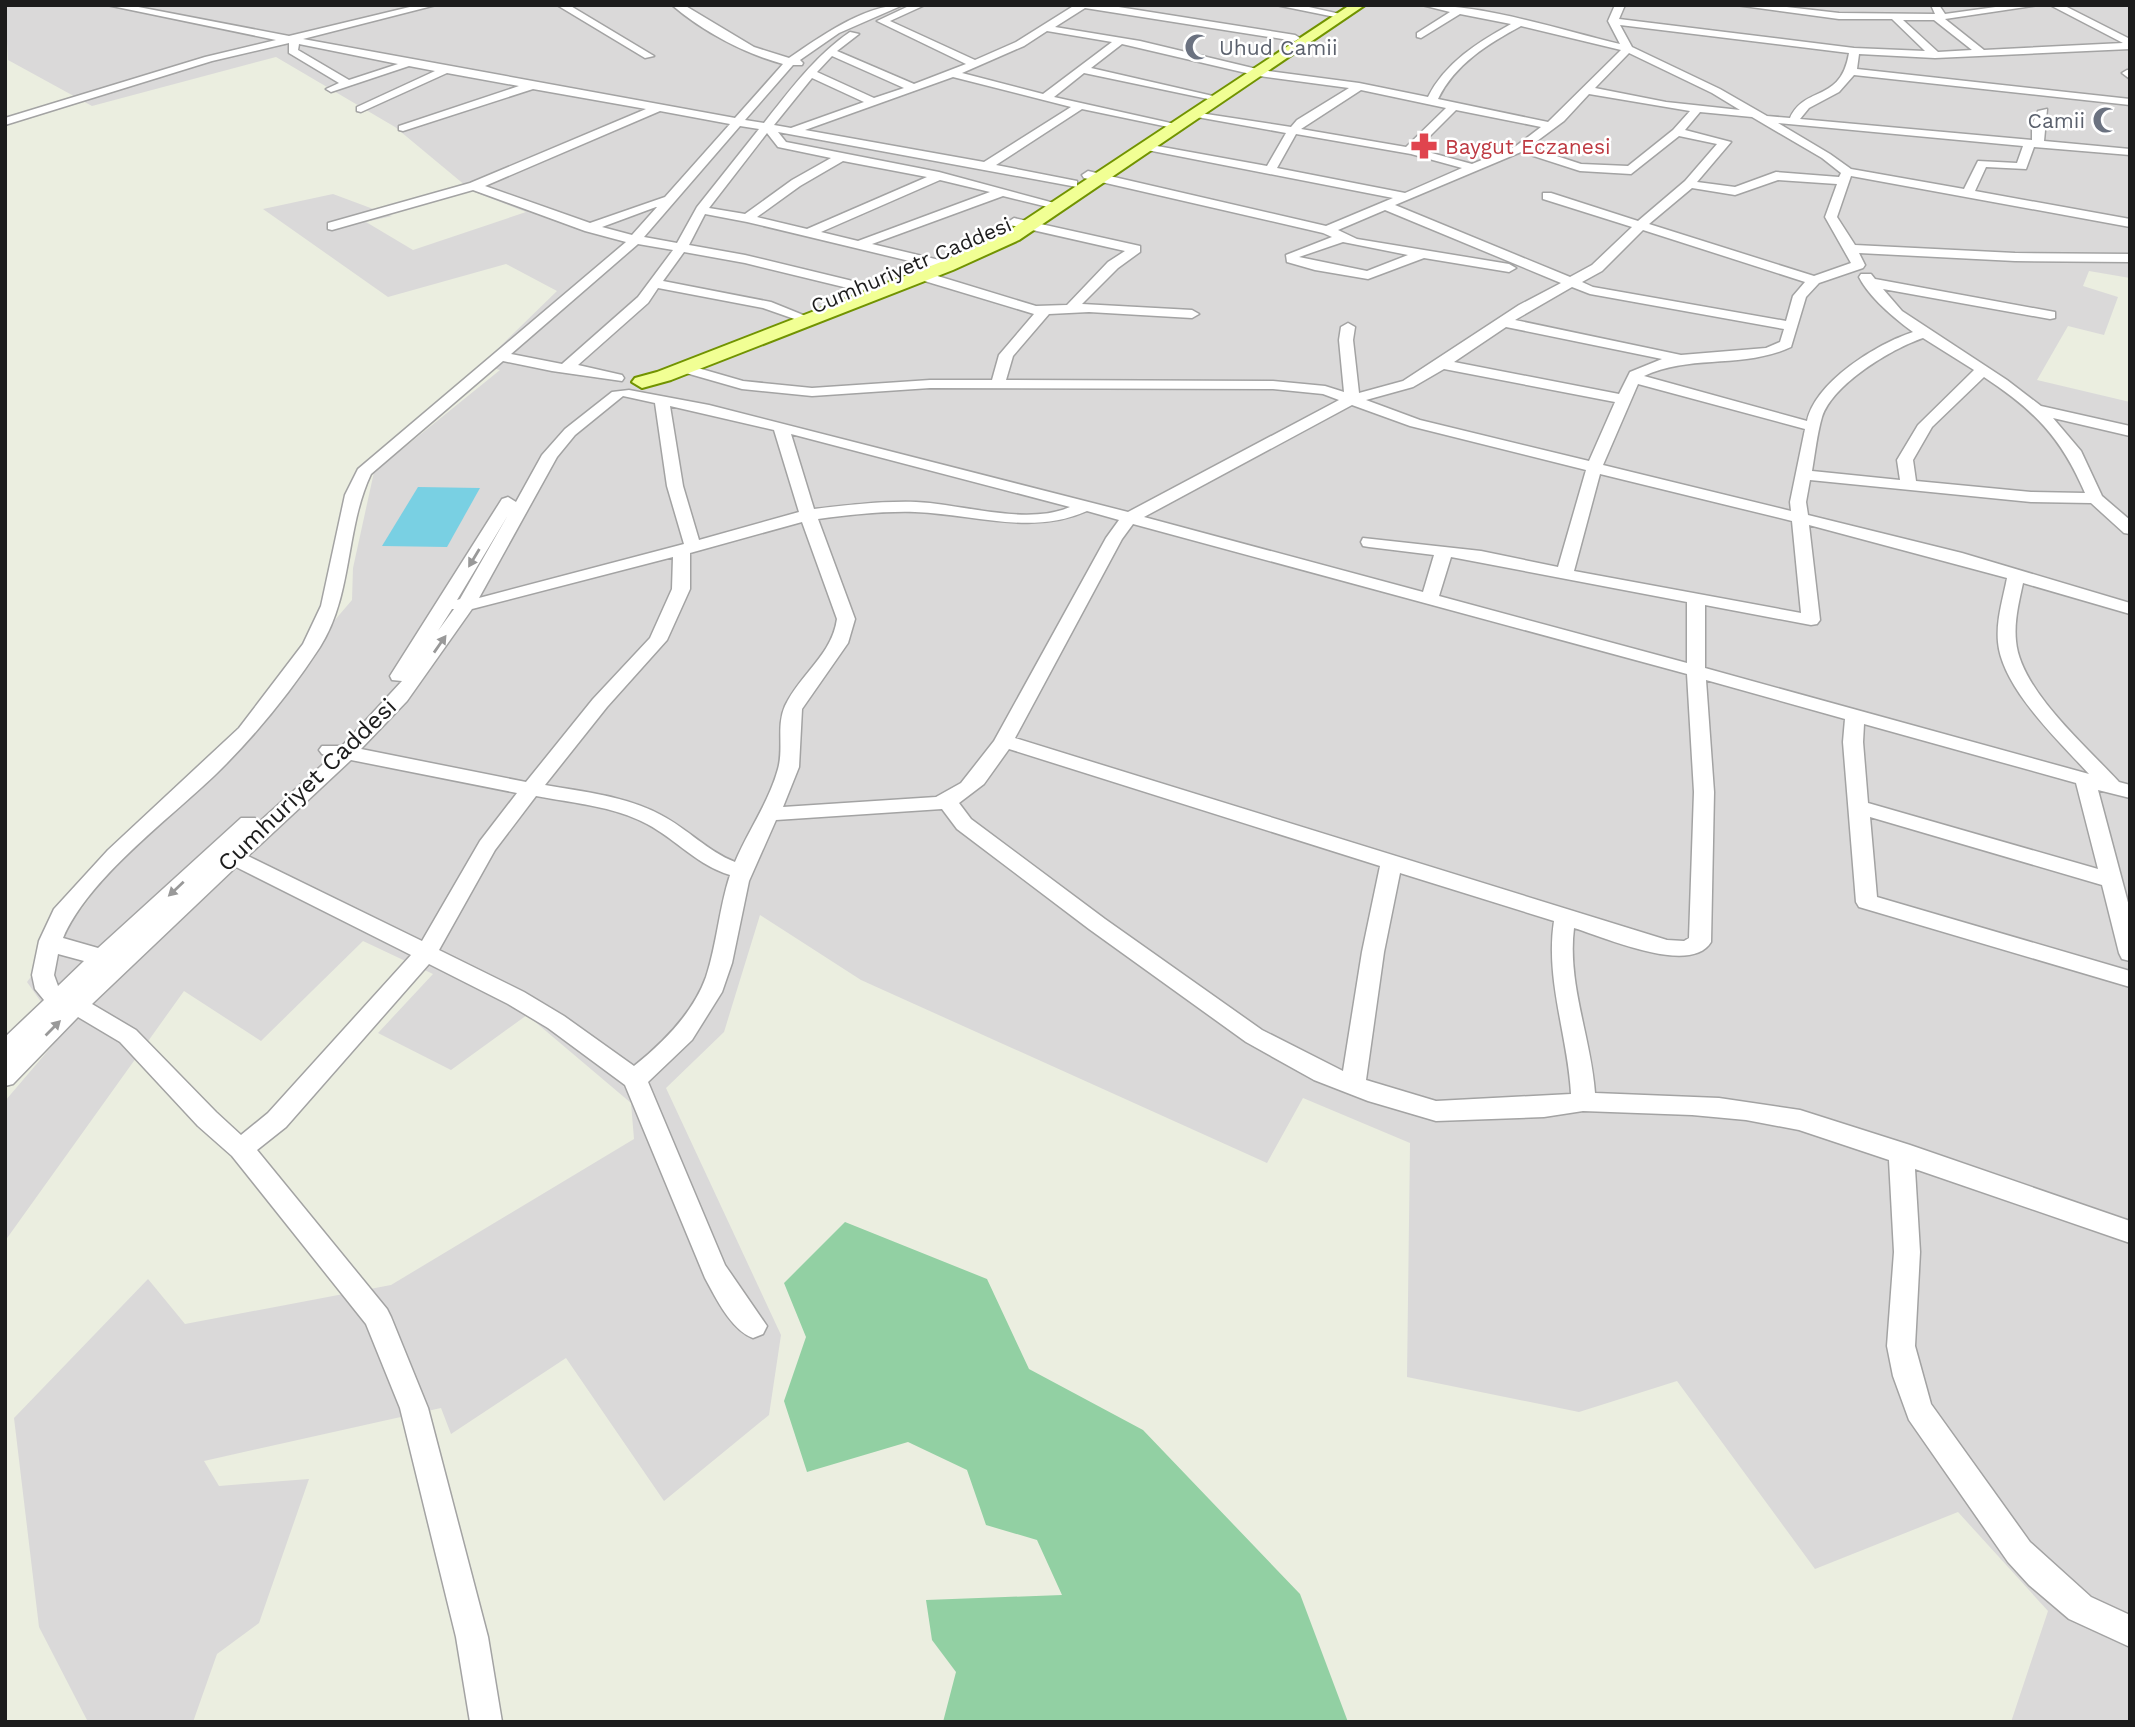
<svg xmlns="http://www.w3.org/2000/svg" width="2135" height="1727" font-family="'Work Sans',sans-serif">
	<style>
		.residential { fill: #dad9d9 }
		.forest { fill: #92d0a3 }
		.pitch { fill: #79d0e3 }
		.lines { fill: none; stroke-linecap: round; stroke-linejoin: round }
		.minor-casing { stroke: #a3a3a3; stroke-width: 3 }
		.major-casing { stroke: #719300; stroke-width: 4 }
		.minor { fill: #fff; fill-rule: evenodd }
		.major { fill: #f1ff94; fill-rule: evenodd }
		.oneway { fill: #999 }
		.labels { text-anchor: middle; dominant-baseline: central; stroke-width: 5; stroke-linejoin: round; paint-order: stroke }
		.far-worship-label { font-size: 21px; fill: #5b616d; stroke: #fff; text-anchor: start }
		.far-health-label { font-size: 21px; fill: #be3a42; stroke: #fff; text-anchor: start }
		.far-street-label { font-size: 21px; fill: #1c1c1c; stroke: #fff }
		.street-label { font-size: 24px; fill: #1c1c1c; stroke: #fff }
	</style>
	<rect width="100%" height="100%" fill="#ebeee0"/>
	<path class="residential" d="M5,5H2130V278L2089,271L2083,286L2118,297L2104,335L2068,326L2037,380L2130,402V1722H2011L2048,1611L1958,1512L1815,1569L1677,1381L1579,1412L1407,1377L1410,1143L1303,1098L1267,1163L861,980L760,915L724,1032L666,1088L781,1335L769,1415L664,1501L566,1358L451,1434L441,1408L204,1461L219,1486L309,1479L259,1623L217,1654L193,1722H88L39,1627L14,1418L148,1279L185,1324L391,1285L634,1139L631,1103L527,1015L451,1070L378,1033L433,974L363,941L261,1041L184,991L5,1241V1101L63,1033L27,982L109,872L257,732L299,679L328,628L352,600L353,568L374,472L500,370L481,365L557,291L506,264L388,297L263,209L333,194L392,216L366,222L413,250L526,212L472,191L395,127L276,57L92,106L8,60Z"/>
	<path class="forest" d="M845,1222L987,1279L1029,1369L1143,1430L1300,1594L1348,1722H943L956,1672L932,1640L926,1600L1062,1595L1037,1540L986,1525L967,1470L908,1442L807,1472L784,1401L806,1337L784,1283Z"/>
	<path class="pitch" d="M418,487L480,488L447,547L382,546Z"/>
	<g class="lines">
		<g class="minor-casing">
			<path id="minor" d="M107,5H128L289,36L418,5H436L303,39L735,118L783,64C745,54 702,31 672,5H684L754,47L789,58C820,37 864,5 903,5L839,33L800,60L803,63L802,65H793L745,120L764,123C790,90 815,56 850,32L859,34L837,51L914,84L966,64L877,21L911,5H925L890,21L975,60L1016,42L1075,5H1106L1295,35L1300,38L1295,41L1085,8L1055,27L1140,41L1261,70L1359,83L1428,97C1445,63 1478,42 1511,24L1460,14L1421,38L1417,37V33L1450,12L1422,5C1486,5 1558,29 1620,44L1608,21L1615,5H1625L1619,19L1854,48L1925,51L1892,19H1839L1736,5H1769L1839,13L1935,14L1931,5H1939L1945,14L2010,5H2039L1945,19L1984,50L2123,43L2050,5H2063L2130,39V49L1935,58L1859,54L1857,69L2130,99V105L1854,75L1839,92L1809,108L1800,119L2032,140V125L2038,111L2047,109L2044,141L2130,149V155L2034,147L2026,169L1986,167L1975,191L2130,219V227L1851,176L1837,217L1855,245L2015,253L2130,254V262L2015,261L1859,253L1865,265L1863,268L1819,283L1806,297L1791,347C1745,369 1691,354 1644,376L1807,421C1816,381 1877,344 1913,332C1894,318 1869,297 1859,277L1861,274H1871L1875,279L2055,312V318L2050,319L1883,289L1902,311L2007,380L2041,406L2130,426V436L2053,418L2081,451L2102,496L2130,520V534L2124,533L2091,503L2031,502L1810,480L1806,502L1808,515L1962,553L2130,603V614L2023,583C2019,602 2014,621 2016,641C2020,690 2087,747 2119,782L2130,785V798L2098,790L2130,910V961L2122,959L2119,953L2102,885L1870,817L1877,897L2130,971V987L1859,907L1856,902L1843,742L1845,719L1706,680L1714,792L1711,942C1691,976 1604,937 1574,928C1567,984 1591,1037 1595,1093L1719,1098L1800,1110L1910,1145L2130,1221V1243L1915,1169L1920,1252L1915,1346L1931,1404L2030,1542L2091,1597L2130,1615V1647L2069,1619L2029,1585L2008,1562L1909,1420L1893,1376L1887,1346L1894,1252L1889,1160L1799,1130L1746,1120L1692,1115L1583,1111L1544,1117L1436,1121L1368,1101L1314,1080L1246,1042L1089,929L957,829L942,809L776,820L749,881L732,963L722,992L692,1040L648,1082L725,1265L767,1326L763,1334L753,1338C731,1330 716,1298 705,1278L625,1085L548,1028L508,1004L429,964L286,1127L257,1150L387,1309L391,1317L428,1408L488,1637L502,1722H470L456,1637L400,1408L366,1324L232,1156L198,1126L120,1042L78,1017L13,1084L5,1086V1037L44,1000L35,989L32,975L39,941L54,909L108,850L239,728L303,644L321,606L345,495L358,469L626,242L585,231L473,190L332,230L328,229V223L470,183L646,109L533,89L403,131L399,130V126L519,86L447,73L361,112L357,111V107L435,71L409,66L331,92L326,89L339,83L289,53V43L212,61L5,125V118L205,57L276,40ZM1903,20H1934L1972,50L1938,52ZM1620,25L1849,53C1841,103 1805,85 1790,118L1767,116L1720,89L1632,47ZM1521,26L1621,50L1548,122L1438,99C1455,64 1488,44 1521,26ZM1047,31L1112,42L1043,94L962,73L1024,46ZM299,44L398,64L349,80L298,50ZM1122,44L1259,76L1349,88L1297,120L1291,127L1193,112L1192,114L1197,117L1286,133L1267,166L1146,144L1142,145V149L1393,198L1326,226L1088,171L1082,175L1084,178L1323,233L1332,237L1286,255L1287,262L1315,270L1368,279L1424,258L1509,272L1516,268L1509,264L1357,239L1338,230L1385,210L1561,283L1519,305L1403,381L1359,393L1353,340L1355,327L1348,323L1341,327L1339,340L1344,392L1325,386L1273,381L1006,380L1013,356L1049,314L1089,312L1192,318L1199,314L1192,310L1082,304L1118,268L1140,252V246L1014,218L1008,222L1010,225L1125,251L1108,262L1067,305L1036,306L908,267H898V273L1034,314L999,355L992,380H930L812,388L743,381L684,364L677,368L679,371L742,389L812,396L930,388L1273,389L1323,394L1339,400L1128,512L709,405L629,390L612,392L565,429L542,455L516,502L508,497L502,499L390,676L392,680L402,681L342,746H322L319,750L322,754L331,757L258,823L255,818H241L98,948L63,938C88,879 168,820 215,775C254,737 290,693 320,647C353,595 345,529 371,474L503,361L552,371L622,381L624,378L622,375L578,365L648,303L658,288L763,308L806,323L813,319L771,302L663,281L684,252L745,263L860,291L867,287L865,284L745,255L689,245L705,214L747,222L947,270L952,269V263L872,244L1003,196L1048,207L1054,203L939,172L786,142L778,132L1077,187V181L996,165L1082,109L1178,129L1184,126L1054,97L1084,73L1208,99L1213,96L1091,68ZM1629,53L1712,93L1740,110L1666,102L1595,88ZM832,56L904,88L874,98L817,72ZM953,77L1071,107L984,162L805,130ZM812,78L864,102L791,128L774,125ZM1361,90L1446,108L1406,147L1301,129ZM1589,94L1690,111L1673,130L1628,166L1581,164L1529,147L1564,121ZM1456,110L1541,127L1516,146L1472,164L1417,149ZM660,111L730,124L665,197L590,223L485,186ZM1700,112L1752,117L1822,158L1841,173L1839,177L1776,172L1735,187L1697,182L1731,142L1685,130ZM1778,123L2023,146L2017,163L1978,161L1964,189L1851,169L1830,154ZM740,126L759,129L697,207L677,243L644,237ZM767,133L778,147L831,158L792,180L745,214L709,208ZM1296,134L1411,154L1462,168L1405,193L1277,168ZM1679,136L1717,144L1685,181L1638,221L1551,193H1543V199L1632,227L1592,265L1570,277L1395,205L1521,152L1580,171L1631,174ZM843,161L927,177L807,229L757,217L800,186ZM940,180L990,192L858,241L821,232ZM1778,180L1837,184L1825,217L1851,263L1814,276L1649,224L1692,188L1735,195ZM657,207L632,235L602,227L656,207ZM1643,230L1805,282L1793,296L1786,321L1593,287L1582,282L1602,271ZM1343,242L1408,255L1367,271L1299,257ZM638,244L673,250L638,297L562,364L511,354ZM1572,287L1590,294L1784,329L1780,342L1766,348L1681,355L1515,320ZM1506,327L1662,359L1630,372L1619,394L1454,362ZM1923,338L1974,370L1918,425L1897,460L1900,480L1812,471C1815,454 1817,434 1822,417C1833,384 1891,349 1923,338ZM1444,369L1615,402L1589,461L1420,420L1366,400L1413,387ZM1984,377C2034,410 2061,437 2085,493L2031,492L1916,481L1913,460L1932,427ZM1638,384L1805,429L1790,502L1791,511L1603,465ZM623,396L655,403L667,486L684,544L479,598L557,457L575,435ZM1352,405L1410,426L1586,470L1558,567L1481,551L1363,538L1361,542L1363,546L1369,547L1434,555L1423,592L1144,517ZM670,406L774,430L799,512L699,540L683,486ZM791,434L1070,507C1027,526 962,504 916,502C882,501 848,505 814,509ZM1600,474L1792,521L1801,613L1574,571ZM1087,511L1119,520L1106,538L994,741L961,783L936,797L783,807L799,767L802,709L848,643L855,619L818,519C850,515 883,511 915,512C973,514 1032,536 1087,511ZM508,515L460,599L457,600ZM802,522L837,619C832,655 800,674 785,706C776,726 784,748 778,769C769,802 748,831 735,862C707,851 688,829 661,815C626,796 584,792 545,785L607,707L667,640L690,589V553ZM1133,524L1687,674L1694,792L1689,938L1684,941L1667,940L1015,738L1122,539ZM1809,525L2007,578C2003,599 1996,620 1998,642C2002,688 2059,741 2089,774L1705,668V605L1811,625L1817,624L1820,620ZM673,557L672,589L650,638L593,699L526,782L361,749L407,701L472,609ZM1451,557L1687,602V663L1439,596ZM452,609H454L438,631ZM1864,724L2076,783L2098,869L1868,803L1863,742ZM1009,749L1380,866L1362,952L1343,1071L1262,1030L1105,919L971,819L959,803L984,784ZM351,760L517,793L480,841L422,941L248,856ZM536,796C573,803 613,806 647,824C677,840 697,865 730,875C719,908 717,944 706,977C693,1013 664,1042 634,1066L564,1016L524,992L439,950L495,850ZM236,867L411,955L268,1113L241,1135L216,1112L136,1030L92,1004ZM1400,873L1554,921C1545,980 1568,1036 1571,1094L1436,1101L1366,1080L1384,952ZM58,954L84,961L58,986L54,975Z
				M557,5H569L654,56L645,58Z
				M1276,5H1300L1340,14L1335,17Z
				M2127,70H2130V79L2122,73Z"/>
		</g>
		<g class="major-casing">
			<path id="major" d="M1350,5H1365L1019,240L953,270L671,380L642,388L632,382L635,378L657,372L941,262L1007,232Z"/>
		</g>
		<use href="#minor" class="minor"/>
		<use href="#major" class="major"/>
	</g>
	<defs><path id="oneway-solid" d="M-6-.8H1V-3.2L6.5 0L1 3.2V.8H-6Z" transform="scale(1.75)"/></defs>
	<g class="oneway">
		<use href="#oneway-solid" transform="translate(474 558) rotate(121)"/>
		<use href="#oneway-solid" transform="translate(440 644) rotate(-55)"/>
		<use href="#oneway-solid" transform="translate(176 889) rotate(137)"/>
		<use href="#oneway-solid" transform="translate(53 1028) rotate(-45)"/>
	</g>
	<defs>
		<g id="mosque-bare" transform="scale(2.1)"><path d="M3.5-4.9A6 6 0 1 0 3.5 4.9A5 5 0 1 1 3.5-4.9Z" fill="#6b7280" stroke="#fff" stroke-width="2.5" paint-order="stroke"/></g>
		<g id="pharmacy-bare" transform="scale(2.1)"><path d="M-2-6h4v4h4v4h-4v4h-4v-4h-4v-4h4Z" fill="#e0444e" stroke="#fff" stroke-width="2.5" paint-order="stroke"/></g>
	</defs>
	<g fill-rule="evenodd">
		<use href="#mosque-bare" x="1198" y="47"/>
		<use href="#mosque-bare" x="2106" y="120"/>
		<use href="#pharmacy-bare" x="1424" y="146"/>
	</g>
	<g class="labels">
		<g class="far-worship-label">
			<text x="1219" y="47">Uhud Camii</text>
			<text x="2085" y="120" text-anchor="end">Camii</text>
		</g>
		<g class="far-health-label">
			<text x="1445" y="146">Baygut Eczanesi</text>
		</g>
		<g class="far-street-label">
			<text transform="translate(911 265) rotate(-23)">Cumhuriyetr Caddesi</text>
		</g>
		<g class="street-label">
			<text transform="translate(307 785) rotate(-44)">Cumhuriyet Caddesi</text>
		</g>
	</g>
	<rect width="2135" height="1727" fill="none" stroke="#1c1c1c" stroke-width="14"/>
</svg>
